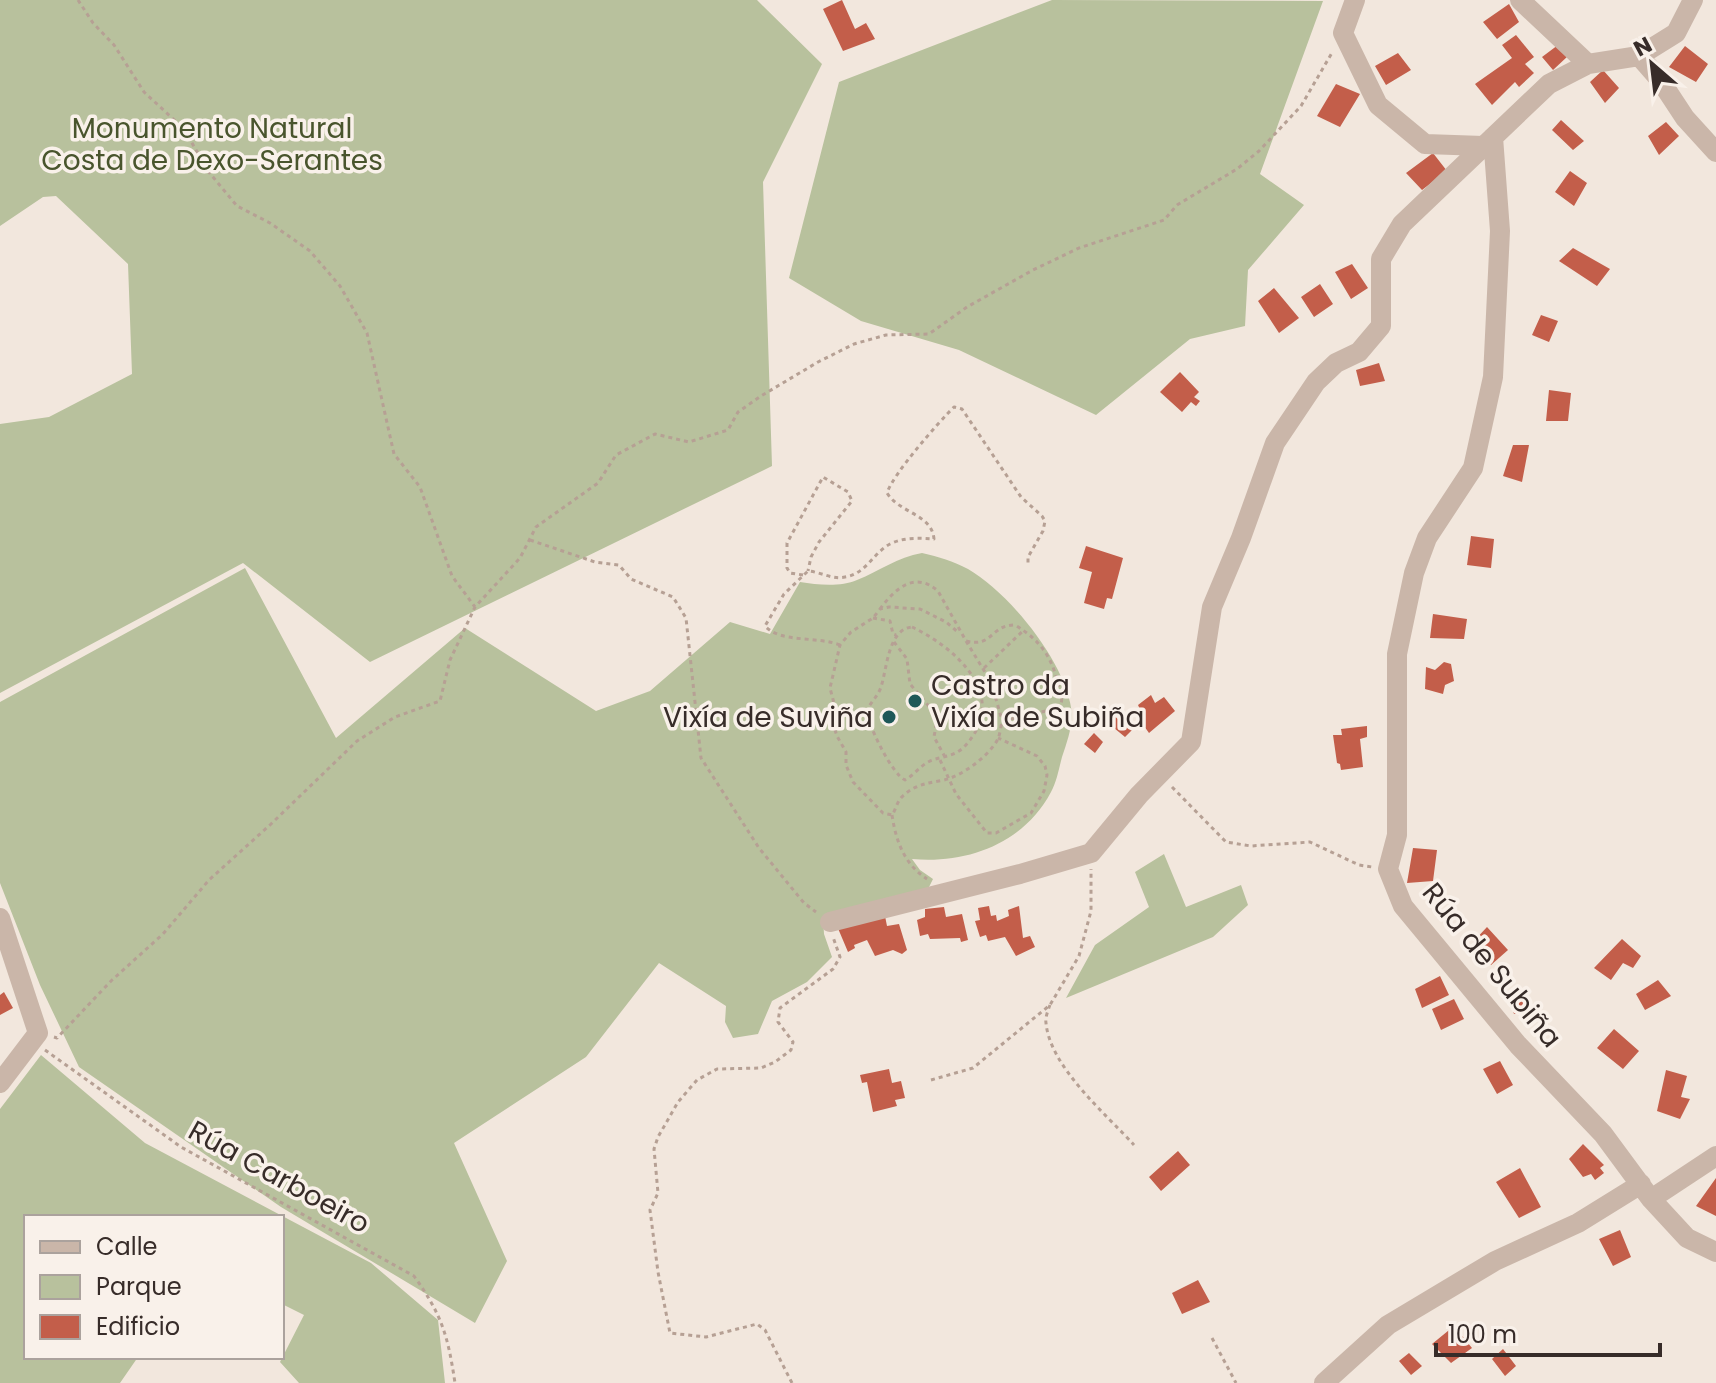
<svg xmlns="http://www.w3.org/2000/svg" width="1716" height="1383" font-family="Poppins,sans-serif">
	<style>
		.green { fill: #b8c19d }
		.building { fill: #c35e4a }
		.lines { fill: none; stroke-linecap: round; stroke-linejoin: round }
		.path { stroke: #b6a094; stroke-width: 3; stroke-dasharray: 4 4; stroke-linecap: butt }
		.minor { stroke: #cab6a9; stroke-width: 20 }
		.poi-dot { fill: #1f5858; stroke: #f9f1ea; stroke-width: 3 }
		.labels { text-anchor: middle; dominant-baseline: central; stroke-width: 7; stroke-linejoin: round; paint-order: stroke }
		.park-label { font-size: 28px; fill: #49552d; stroke: #f9f1ea }
		.poi-label { font-size: 28px; fill: #372c29; stroke: #f9f1ea; text-anchor: start }
		.street-label { font-size: 28px; fill: #372c29; stroke: #f9f1ea }
	</style>
	<rect width="100%" height="100%" fill="#f2e7dd"/>
	<path class="green" d="M0,0H757L822,64L763,182L772,466L370,662L243,563L0,693V424L49,417L132,374L128,264L56,196L43,197L0,226Z
		M1052,0L1323,1L1260,174L1304,205L1248,270L1245,326L1190,339L1096,415L959,350L861,321L789,278L839,82Z
		M922,553C939,557 953,561 968,569C1010,593 1069,666 1072,715C1072,728 1066,745 1062,757C1059,768 1057,781 1051,792C1024,843 968,864 912,859L920,870L933,879L927,891L823,917L824,934L832,957L807,982L772,1001L758,1034L733,1038L725,1022L726,1006L659,963L586,1057L454,1143L507,1261L475,1323L281,1207L79,1067L40,985L0,883V702L245,568L336,738L465,628L596,711L650,691L730,622L770,634L800,582C818,585 841,587 857,580C880,571 897,557 922,553Z
		M1164,854L1186,907L1241,885L1248,905L1213,937L1066,998L1095,945L1149,907L1135,872Z
		M41,1055L145,1143L371,1263L438,1320L445,1383H299L280,1362L304,1315L282,1304V1217H26V1357H138L120,1383H0V1109Z"/>
	<path class="building" d="M842,0L855,29L866,23L875,39L843,51L823,9Z
		M1509,4L1519,22L1497,39L1483,22Z
		M1516,35L1534,57L1525,64L1534,73L1519,87L1515,82L1492,105L1475,84L1512,58L1502,45Z
		M1558,45L1568,56L1553,70L1542,57Z
		M1685,46L1708,64L1696,82L1669,67Z
		M1398,53L1411,70L1386,85L1375,66Z
		M1603,70L1619,88L1605,103L1590,82Z
		M1336,84L1360,94L1340,127L1317,116Z
		M1561,120L1584,141L1573,150L1552,130Z
		M1666,122L1679,136L1659,155L1648,136Z
		M1433,153L1447,171L1422,190L1406,173Z
		M1570,171L1587,183L1574,206L1555,192Z
		M1573,248L1610,269L1597,286L1559,261Z
		M1352,264L1368,288L1351,299L1335,272Z
		M1320,284L1333,304L1314,317L1301,297Z
		M1274,288L1299,318L1279,333L1258,301Z
		M1541,315L1558,321L1549,342L1532,335Z
		M1379,363L1385,381L1360,386L1356,370Z
		M1180,372L1199,392L1194,397L1200,401L1196,406L1191,402L1182,412L1160,392Z
		M1549,390L1571,393L1568,421H1546Z
		M1513,445H1529L1522,482L1503,476Z
		M1471,536L1494,539L1491,568L1467,565Z
		M1086,546L1123,558L1112,599L1107,598L1104,609L1084,603L1092,572L1079,568Z
		M1433,614L1467,619L1464,639L1430,638Z
		M1444,662L1451,664L1454,681L1445,685L1443,694L1425,689L1426,667L1435,670Z
		M1151,695L1155,703L1164,697L1175,711L1149,733L1139,719L1143,716L1138,705Z
		M1114,707L1117,710L1114,716L1132,730L1125,737L1108,723Z
		M1367,726V737L1360,739L1363,767L1341,770L1340,764L1337,763L1333,735H1342L1341,729Z
		M1094,733L1103,742L1095,753L1084,744Z
		M1413,848L1437,850L1433,881L1407,883Z
		M989,906L991,916L996,915L997,921L1009,916L1008,910L1019,906L1023,938L1030,936L1035,947L1016,956L1005,937L988,941L986,935L980,937L975,921L980,920L978,908Z
		M944,907L946,917L962,914L968,940L961,942L960,938L930,939L928,934L920,936L917,920L925,917V909Z
		M885,916L887,926L899,924L907,950L902,954L893,950L875,956L867,940L854,945L855,948L848,952L837,926Z
		M1487,927L1508,950L1491,965L1473,942Z
		M1622,939L1641,956L1633,968L1623,963L1611,980L1594,968Z
		M1440,976L1449,995L1422,1008L1415,989Z
		M1658,980L1671,996L1645,1010L1636,994Z
		M1523,989L1530,1010L1514,1014L1508,996Z
		M4,992L13,1008L0,1015V995Z
		M1454,999L1464,1019L1441,1030L1432,1009Z
		M1614,1029L1639,1051L1623,1069L1597,1048Z
		M1500,1061L1513,1085L1497,1094L1483,1069Z
		M889,1069L892,1083L901,1081L905,1098L895,1100L897,1106L873,1112L867,1082L862,1083L860,1075Z
		M1666,1070L1687,1076L1681,1097L1690,1099L1680,1119L1657,1111Z
		M1583,1144L1604,1165L1600,1168L1604,1173L1595,1180L1591,1174L1583,1177L1569,1159Z
		M1178,1151L1190,1165L1161,1191L1149,1177Z
		M1520,1168L1541,1207L1519,1218L1496,1182Z
		M1716,1178V1216L1696,1206Z
		M1620,1230L1631,1257L1613,1266L1599,1239Z
		M1198,1280L1210,1302L1182,1314L1172,1293Z
		M1454,1326L1472,1348L1451,1363L1432,1344Z
		M1503,1349L1516,1366L1505,1376L1492,1359Z
		M1409,1353L1422,1366L1411,1375L1399,1361Z"/>
	<g class="lines">
		<path class="path" d="M78,0L93,23L114,45L144,92L184,129L208,171L237,206L270,223L310,251L340,286L367,333L394,454L420,487L452,576L475,607
			M530,540L595,562L619,565L631,579L673,597L686,618L701,758L759,848L804,903L816,912
			M803,575L790,573L787,568V543L823,477L848,492L852,501L819,542L811,557L808,571
			M880,609C894,590 914,570 938,591L966,641C993,648 990,625 1015,625C1040,640 1052,657 1058,684C1061,694 1064,700 1059,708L1002,721C1001,726 1000,734 998,739C989,756 962,776 944,780C929,783 916,784 904,795C897,800 896,810 892,815L883,813L853,782L846,765V752L837,736L834,727L835,707L830,688L840,645L851,632L873,618L880,609L889,607L920,609L946,622L959,633
			M873,618L890,621L893,634L896,635
			M912,627C958,649 1011,698 964,747C954,757 942,756 930,761C921,765 914,775 905,780C892,774 867,724 867,710C871,702 878,696 881,687C887,669 888,629 912,627Z
			M966,641L991,682L1002,720
			M894,642L907,659L910,684L933,711L937,720L934,737L945,757
			M840,645C817,636 780,643 765,626L784,594L808,571C821,572 833,580 845,577C866,574 873,553 890,544C904,537 919,538 934,539C932,514 899,513 887,493C893,474 938,423 954,407L962,409L1021,497L1042,516L1045,521L1043,531L1028,557V563
			M984,668L1024,630
			M940,760L956,794L987,833H996L1031,813L1044,791L1047,775L1045,766L1037,756L998,738
			M1172,787L1226,842L1251,846L1310,842L1359,865L1372,867
			M892,815C896,841 904,864 927,879
			M1050,1005C1048,1010 1045,1018 1046,1023C1050,1067 1106,1114 1134,1145
			M54,1037L57,1038L111,981L163,934L209,880L271,824L357,741L395,717L440,701L450,660L475,607L520,558L536,527L598,483L616,455L655,434L689,442L728,430L738,412L761,396L818,362L854,344L886,335L929,334L967,307L1033,270L1079,248L1164,220L1177,205L1237,169L1259,151L1301,106L1333,51
			M45,1050L181,1147L414,1276C442,1315 448,1336 455,1383
			M931,1080L973,1068L1050,1005L1079,956L1091,911V869
			M1212,1338L1236,1383
			M792,1383L765,1330L757,1324L706,1337L670,1333L658,1272L650,1210L658,1193L654,1149L658,1137L678,1102L697,1080L717,1069L761,1068L775,1062L791,1050L793,1042L778,1022L780,1008L833,969L840,957L833,937"/>
		<path class="minor" d="M1355,0L1343,33L1378,105L1425,144L1483,146
			M1520,0L1588,64
			M1639,56L1660,80L1685,118L1716,152
			M1493,137L1500,231L1493,377L1473,468L1427,538L1414,573L1397,654V835L1388,869L1403,906L1518,1045L1603,1134L1651,1199L1687,1238L1716,1252
			M0,918L38,1033L0,1083
			M830,922L1020,874L1091,853L1139,795L1191,742L1212,607L1241,538L1275,443L1316,382L1336,363L1359,352L1381,326V259L1402,224L1549,84L1588,64L1639,56L1676,33L1693,0
			M1651,1199L1716,1156
			M1324,1383L1388,1325L1495,1261L1578,1223L1641,1184"/>
	</g>
	<g class="poi-dot">
		<circle cx="915" cy="701" r="8"/>
		<circle cx="889" cy="717" r="8"/>
	</g>
	<g class="labels">
		<g class="park-label">
			<text x="212" y="128">Monumento Natural<tspan x="212" dy="32">Costa de Dexo-Serantes</tspan></text>
		</g>
		<g class="poi-label">
			<text x="931" y="685">Castro da<tspan x="931" dy="32">Vixía de Subiña</tspan></text>
			<text x="873" y="717" text-anchor="end">Vixía de Suviña</text>
		</g>
		<g class="street-label">
			<text transform="translate(1492 965) rotate(51)">Rúa de Subiña</text>
			<text transform="translate(279 1177) rotate(29)">Rúa Carboeiro</text>
		</g>
	</g>
	<rect x="24" y="1215" width="260" height="144" fill="#f9f1ea" stroke="#aba29d" stroke-width="2"/>
	<rect x="40" y="1241" width="40" height="12" fill="#cab6a9" stroke="#aba29d" stroke-width="2"/>
	<text x="96" y="1255" font-size="24" fill="#372c29">Calle</text>
	<rect x="40" y="1275" width="40" height="24" fill="#b8c19d" stroke="#aba29d" stroke-width="2"/>
	<text x="96" y="1295" font-size="24" fill="#372c29">Parque</text>
	<rect x="40" y="1315" width="40" height="24" fill="#c35e4a" stroke="#aba29d" stroke-width="2"/>
	<text x="96" y="1335" font-size="24" fill="#372c29">Edificio</text>
	<g transform="translate(1652 64) rotate(332)" stroke="#f9f1ea" stroke-width="6" paint-order="stroke">
	<path d="M0-6L14 30L0 20L-14 30Z" fill="#372c29"/>
	<text y="-12" font-size="22" font-weight="bold" text-anchor="middle" fill="#372c29">N</text>
	</g>
	<path d="M1436 1343v12h224v-12" fill="none" stroke="#372c29" stroke-width="4"/>
	<text x="1448" y="1343" font-size="24" fill="#372c29" stroke="#f9f1ea" stroke-width="6" paint-order="stroke">100 m</text>
</svg>
